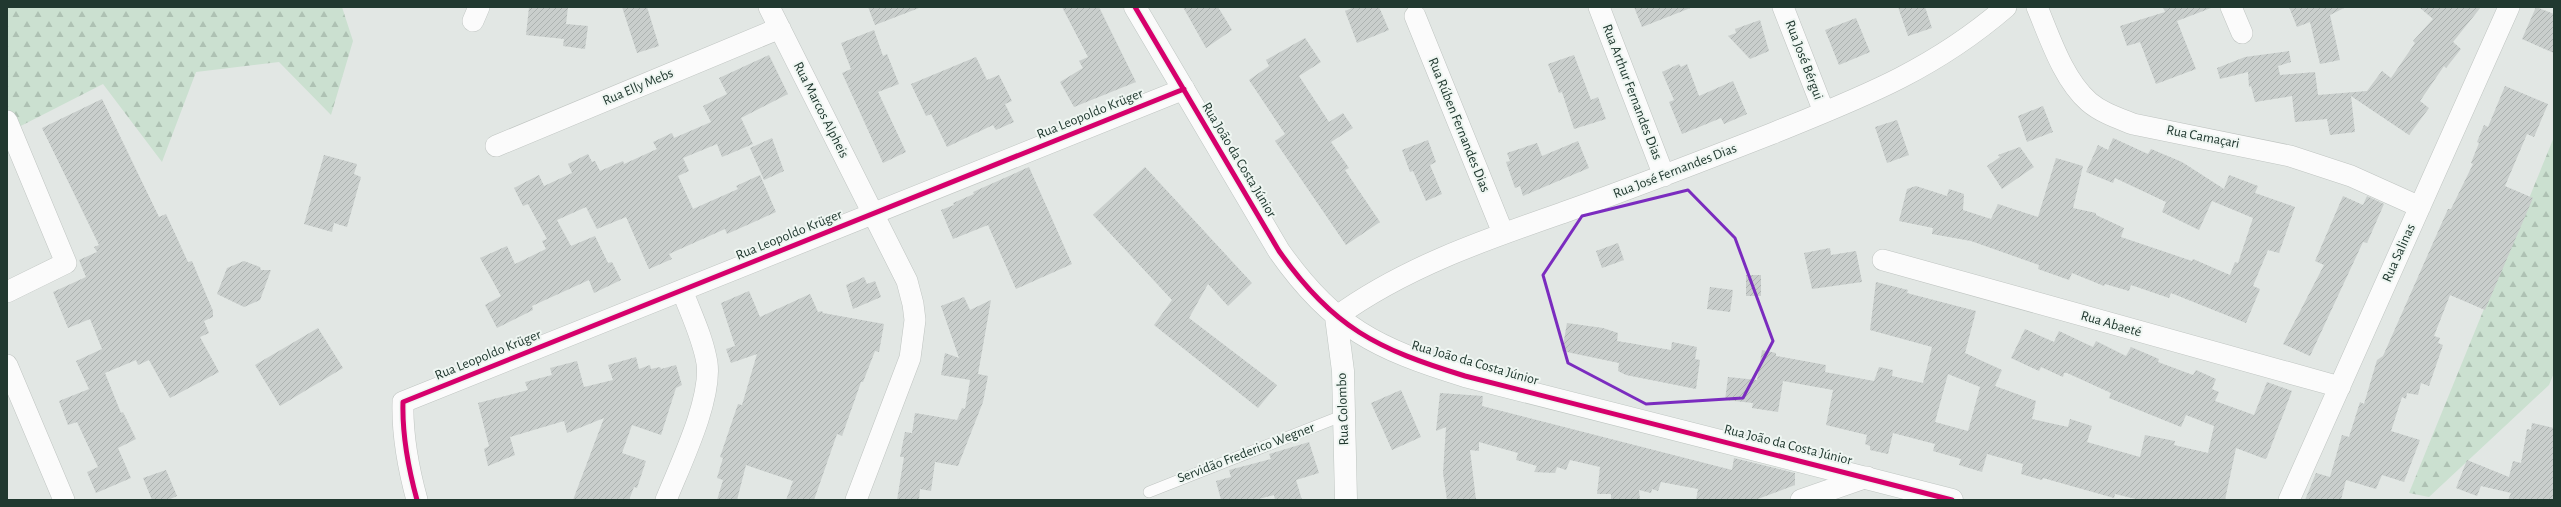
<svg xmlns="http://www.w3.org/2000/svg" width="2561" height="507" font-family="'Alegreya Sans',sans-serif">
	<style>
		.forest { fill: url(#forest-firs) }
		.building { fill: url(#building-hatch); fill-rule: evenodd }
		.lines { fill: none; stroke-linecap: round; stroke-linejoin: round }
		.lane-casing { stroke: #bfc4c1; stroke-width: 12 }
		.street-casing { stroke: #bfc4c1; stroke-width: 22 }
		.secondary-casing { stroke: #bec5c1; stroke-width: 23 }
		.lane { stroke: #fbfbfb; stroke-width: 11 }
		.street { stroke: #fbfbfb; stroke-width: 21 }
		.secondary { stroke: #fbfbfb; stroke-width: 22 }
		.cycleway-casing { stroke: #eff6f2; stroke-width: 8 }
		.cycleway { stroke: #d6006c; stroke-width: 5 }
		.marked { fill: none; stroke: #7b2cbf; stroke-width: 3; stroke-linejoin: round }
		.labels { text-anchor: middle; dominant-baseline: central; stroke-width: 4; stroke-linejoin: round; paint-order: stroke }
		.street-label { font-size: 14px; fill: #213930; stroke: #eff6f2 }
	</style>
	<defs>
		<pattern id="forest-firs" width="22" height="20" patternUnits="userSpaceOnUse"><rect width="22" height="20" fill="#cbe0d0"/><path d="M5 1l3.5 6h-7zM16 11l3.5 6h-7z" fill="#aec1b3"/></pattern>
		<pattern id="building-hatch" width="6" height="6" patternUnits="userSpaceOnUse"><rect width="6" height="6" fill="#c9cecc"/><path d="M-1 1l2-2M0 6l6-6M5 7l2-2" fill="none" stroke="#acb2b0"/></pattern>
	</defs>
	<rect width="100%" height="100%" fill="#e2e7e4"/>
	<path class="forest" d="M7,7H342L353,41L331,115L279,62L196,72L162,162L103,84L7,133Z
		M2554,137V373L2549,385L2429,497L2409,493Z"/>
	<path class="building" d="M529,7H568L566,24L588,26L585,49L563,46L564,39L526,35Z
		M622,7H647L659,46L637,53Z
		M868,7H919V8L875,25Z
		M1062,7H1099L1136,82L1074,107L1060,82L1083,68L1079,61L1088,57Z
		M1183,7H1218L1232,30L1206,48Z
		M1354,7H1379L1389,30L1357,43L1345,11Z
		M1634,7H1693L1642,27Z
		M1898,7H1925L1932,28L1908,36Z
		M2163,7L2211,8L2177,21L2196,69L2156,84L2140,42L2127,46L2120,26L2165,12Z
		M2289,7H2346L2330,15L2340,60L2320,64L2310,22L2297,27Z
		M2419,7H2481L2453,42L2461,49L2446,68L2444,66L2420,101L2429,108L2409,135L2351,96L2355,132L2330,135L2327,119L2295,122L2292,96L2255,102L2251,86L2249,87L2248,72L2220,79L2217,68L2245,57L2289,51L2291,62L2278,66L2280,75L2315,72L2318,95L2367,91L2382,71L2391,78L2415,43L2413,41L2433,19Z
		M2536,7L2554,14V53L2522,39Z
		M1856,18L1870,52L1839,65L1825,30Z
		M1760,20L1769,51L1750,59L1728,36L1736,33L1735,29Z
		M874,30L883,56L887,54L899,84L878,92L906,152L883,163L842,73L851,69L841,43Z
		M1305,38L1321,62L1299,76L1329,122L1343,113L1353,128L1331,142L1349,168L1345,170L1380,222L1346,245L1275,141L1285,134L1249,80L1269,66L1266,60Z
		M769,55L788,94L741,118L753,144L722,157L717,144L683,158L689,171L678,176L693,209L738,189L736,186L760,175L776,212L727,234L725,229L669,254L672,259L649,269L626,217L597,229L586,207L557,220L571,246L595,236L608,263L612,262L621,280L594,293L589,280L532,306L533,310L497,328L485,305L501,296L480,258L507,246L515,264L546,249L542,241L547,239L528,204L523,206L514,188L539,175L544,186L572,173L568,164L588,154L592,162L595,161L600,171L623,161L624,164L657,149L653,142L672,133L674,138L711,122L703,106L727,94L719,78Z
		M1574,55L1591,100L1598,97L1606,119L1574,129L1562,92L1559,93L1548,64Z
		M976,57L987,80L999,75L1012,101L1005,104L1014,122L996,130L993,125L947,147L931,114L926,116L911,84Z
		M1679,64L1681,67L1687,64L1699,96L1733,81L1747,114L1724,124L1721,118L1682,134L1669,102L1674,100L1662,72Z
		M2505,86L2548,104L2534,137L2527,134L2505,186L2533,198L2485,310L2450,295L2434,336L2440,338L2438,343L2443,345L2429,386L2421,383L2418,395L2407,393L2406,399L2402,397L2391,431L2420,440L2404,482L2382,475L2376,489L2346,480L2341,500H2305L2316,473L2330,477L2342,435L2349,437L2360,402L2364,404L2377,360L2383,356L2448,209H2451L2473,164L2471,163L2479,143L2477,142L2484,125L2488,127Z
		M102,99L159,217L166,214L188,262L192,261L213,311V317L204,321L209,333L200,337L219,372L170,398L149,360L138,365L136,360L105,373L121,413L123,412L136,439L118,448L131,478L96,493L87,472L98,467L77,422L68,425L59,401L89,389L76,361L102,349L90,319L68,328L53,292L86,277L79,260L97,252L94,247L99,245L42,128Z
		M2043,106L2053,132L2027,142L2018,116Z
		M1897,120L1909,155L1887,163L1875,127Z
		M772,138L784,171L764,180L750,148Z
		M2113,138L2148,154L2151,149L2182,162L2224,189L2229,175L2258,186L2255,193L2295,207L2279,253L2268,250L2253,286L2260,289L2246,323L2171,293L2169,298L2131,285L2129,291L2105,284L2104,286L2072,273L2069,280L2038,269L2039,265L1971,241L1932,234L1933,228L1899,221L1907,189L1916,186L1947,196L1949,189L1964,194L1963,210L1991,219L1998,204L2038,217L2056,158L2083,166L2073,208L2096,213V215L2124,228L2121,237L2192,261L2193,259L2230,275L2235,262L2238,263L2253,218L2212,201L2199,230L2162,212L2166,202L2115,178L2113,183L2086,172L2098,145L2108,150Z
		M1428,140L1436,162L1430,165L1442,194L1426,201L1413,171L1410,172L1402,150Z
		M1578,141L1589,168L1523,196L1520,186L1515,188L1506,162L1510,161L1507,153L1537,143L1542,156Z
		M2020,147L2034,167L2002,189L1987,166L2000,157L1998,155Z
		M324,155L357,164L354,174L361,177L347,227L334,223L332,232L304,224Z
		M1029,167L1072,264L1016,289L988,225L953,239L941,210L954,205L953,203L974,194L973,192Z
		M1145,167L1252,283L1228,306L1208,284L1189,318L1277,385L1258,408L1154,325L1172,300L1093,215Z
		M2343,196L2363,205L2367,196L2384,204L2367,243L2363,242L2310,356L2283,344L2324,265L2315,261Z
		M1618,243L1624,260L1602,268L1596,251Z
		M1830,248L1831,255L1856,251L1862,282L1812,289L1804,253Z
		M244,261L260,267L261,270H271L260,300L244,307L217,294L227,268Z
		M1746,275H1761V296H1746Z
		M864,277L867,284L875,281L881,297L853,309L846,285Z
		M1876,282L1908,290L1907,293L1976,311L1965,353L2002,370L1995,386L2036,401L2032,419L2068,427L2070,419L2092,426L2087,442L2140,457L2145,435L2175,441L2174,445L2208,453L2214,426L2186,415L2181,427L2109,398L2111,393L2067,373H2064L2063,377L2041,367L2039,371L2011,358L2025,329L2054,342L2059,331L2093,347L2096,341L2126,356L2131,347L2159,359L2158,362L2193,375L2196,370L2216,379L2212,389L2219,392L2215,401L2254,415L2267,382L2292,391L2267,457L2265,459L2236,448L2225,500H2140L2115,494L2114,498L2043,478L2042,480L2021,474L2023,464L1987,454L1982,472L1959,465L1961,459L1933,451L1935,444L1893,433L1888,454L1870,450V446L1865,444L1867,435L1826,425L1833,390L1783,381L1778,412L1752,408L1753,403L1725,400L1728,377L1757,380L1762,350L1776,353V356L1826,365L1825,372L1874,381L1879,367L1893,370L1892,376L1923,383L1932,347L1870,330ZM1948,374L1980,387L1968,431L1935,422Z
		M1710,287L1733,290L1730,312L1707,309Z
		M749,291L760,317L810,294L818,312L822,311L823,313L884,324L879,352L875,351L863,382H861L842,436L837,434L814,500H786L793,481L746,465L737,500H717L723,480L717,478L723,458L720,457L738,404L742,405L757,354L731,363L726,349L735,346L721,303Z
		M964,297L970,310L991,300L978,374L988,376L983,402L958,466L935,462L931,491L920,489L919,500H897L904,457H900L905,432L912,433L915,413L957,420L962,408L965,409L970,380L941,375L945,353L959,358L941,306Z
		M1567,323L1603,328L1618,333L1617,341L1671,350L1672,342L1697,347L1695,359L1700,360L1696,389L1626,375L1618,371L1619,363L1562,351Z
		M318,328L343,368L280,406L255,365Z
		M636,357L639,369L650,365L651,369L660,367L661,369L676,365L682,385L676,388L661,435L632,425L622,453L646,461L637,488L634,487L629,500H573L604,418L567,433L564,421L510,437L515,455L488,466L484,449L489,446L478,403L528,390L525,382L552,375L550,368L577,361L584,387L613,380L608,365Z
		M1401,390L1421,437L1392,450L1371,403Z
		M1440,393L1483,396L1482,406L1732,470L1734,458L1795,473V485L1755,500H1696L1698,489L1661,482L1658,491L1652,489L1651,493L1639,490L1640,500H1611V494H1597L1600,467L1570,460L1566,470L1557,467L1555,473L1534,472L1537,466L1516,460L1518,453L1479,442V451L1470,450L1476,500H1447L1443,473L1446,427L1436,431Z
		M2532,423L2554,428V500H2508L2511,493L2481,486L2477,496L2456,488L2467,460L2509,477L2513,461L2521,463L2527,429L2531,430Z
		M1309,442L1319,473L1296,480L1302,500H1275L1274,495L1255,500H1221L1216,481L1231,477L1229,470L1271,459L1269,454Z
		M166,470L177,496L168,500H152L143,478Z"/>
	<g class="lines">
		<g class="lane-casing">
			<path id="lane" d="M1149,492L1344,415"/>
		</g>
		<g class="street-casing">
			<path id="street" d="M769,7L907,281L913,304L915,320L910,358L856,500
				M1599,7L1664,176
				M1783,7L1824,112
				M2037,7C2050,38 2063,79 2089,102C2102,113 2118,118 2133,124L2290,156L2351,176L2420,207
				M2231,7L2242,33
				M1415,16L1503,233
				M473,21L479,7
				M7,121L66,263L7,292
				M496,146L780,28
				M1883,260L2340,387
				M1336,317C1403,268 1484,240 1562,213C1632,188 1702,161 1771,134C1860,98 1932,71 2006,7
				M7,365L64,500
				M417,500C408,467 402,436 403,402L1184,89
				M666,500C680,465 712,400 707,363C703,338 691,314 682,290
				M1801,500L1867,477
				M2289,500L2509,7"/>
		</g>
		<g class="secondary-casing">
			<path id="secondary" d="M1135,7L1279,251C1333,328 1377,349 1465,376L1952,500
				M1336,317L1343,371L1346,500"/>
		</g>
		<use href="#lane" class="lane"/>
		<use href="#street" class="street"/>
		<use href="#secondary" class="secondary"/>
		<g class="cycleway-casing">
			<path id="cycleway" d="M1135,7L1279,251C1333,328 1377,349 1465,376L1952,500
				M417,500C408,467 402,436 403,402L1184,89"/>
		</g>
		<use href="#cycleway" class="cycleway"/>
	</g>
	<path class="marked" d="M1688,190L1735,238L1773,341L1743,398L1646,404L1568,363L1543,275L1582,216Z"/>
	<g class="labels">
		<g class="street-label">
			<text transform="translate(1804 60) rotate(69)">Rua José Bérgui</text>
			<text transform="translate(638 87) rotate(-23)">Rua Elly Mebs</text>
			<text transform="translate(1632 92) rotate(69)">Rua Arthur Fernandes Dias</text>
			<text transform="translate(821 110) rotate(63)">Rua Marcos Alpheis</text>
			<text transform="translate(1090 114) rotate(-22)">Rua Leopoldo Krüger</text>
			<text transform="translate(1459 125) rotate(68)">Rua Rúben Fernandes Dias</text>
			<text transform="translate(2203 137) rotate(11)">Rua Camaçari</text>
			<text transform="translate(1239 160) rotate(59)">Rua João da Costa Júnior</text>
			<text transform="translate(1675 171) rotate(-21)">Rua José Fernandes Dias</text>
			<text transform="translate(789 235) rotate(-22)">Rua Leopoldo Krüger</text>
			<text transform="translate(2399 253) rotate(-66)">Rua Salinas</text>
			<text transform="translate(2111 324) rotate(16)">Rua Abaeté</text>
			<text transform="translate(488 355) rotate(-22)">Rua Leopoldo Krüger</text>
			<text transform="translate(1475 363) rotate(16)">Rua João da Costa Júnior</text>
			<text transform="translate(1343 409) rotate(-92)">Rua Colombo</text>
			<text transform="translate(1788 445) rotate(14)">Rua João da Costa Júnior</text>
			<text transform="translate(1246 453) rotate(-21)">Servidão Frederico Wegner</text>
		</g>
	</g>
	<rect width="2561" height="507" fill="none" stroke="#213930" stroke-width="16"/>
</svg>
